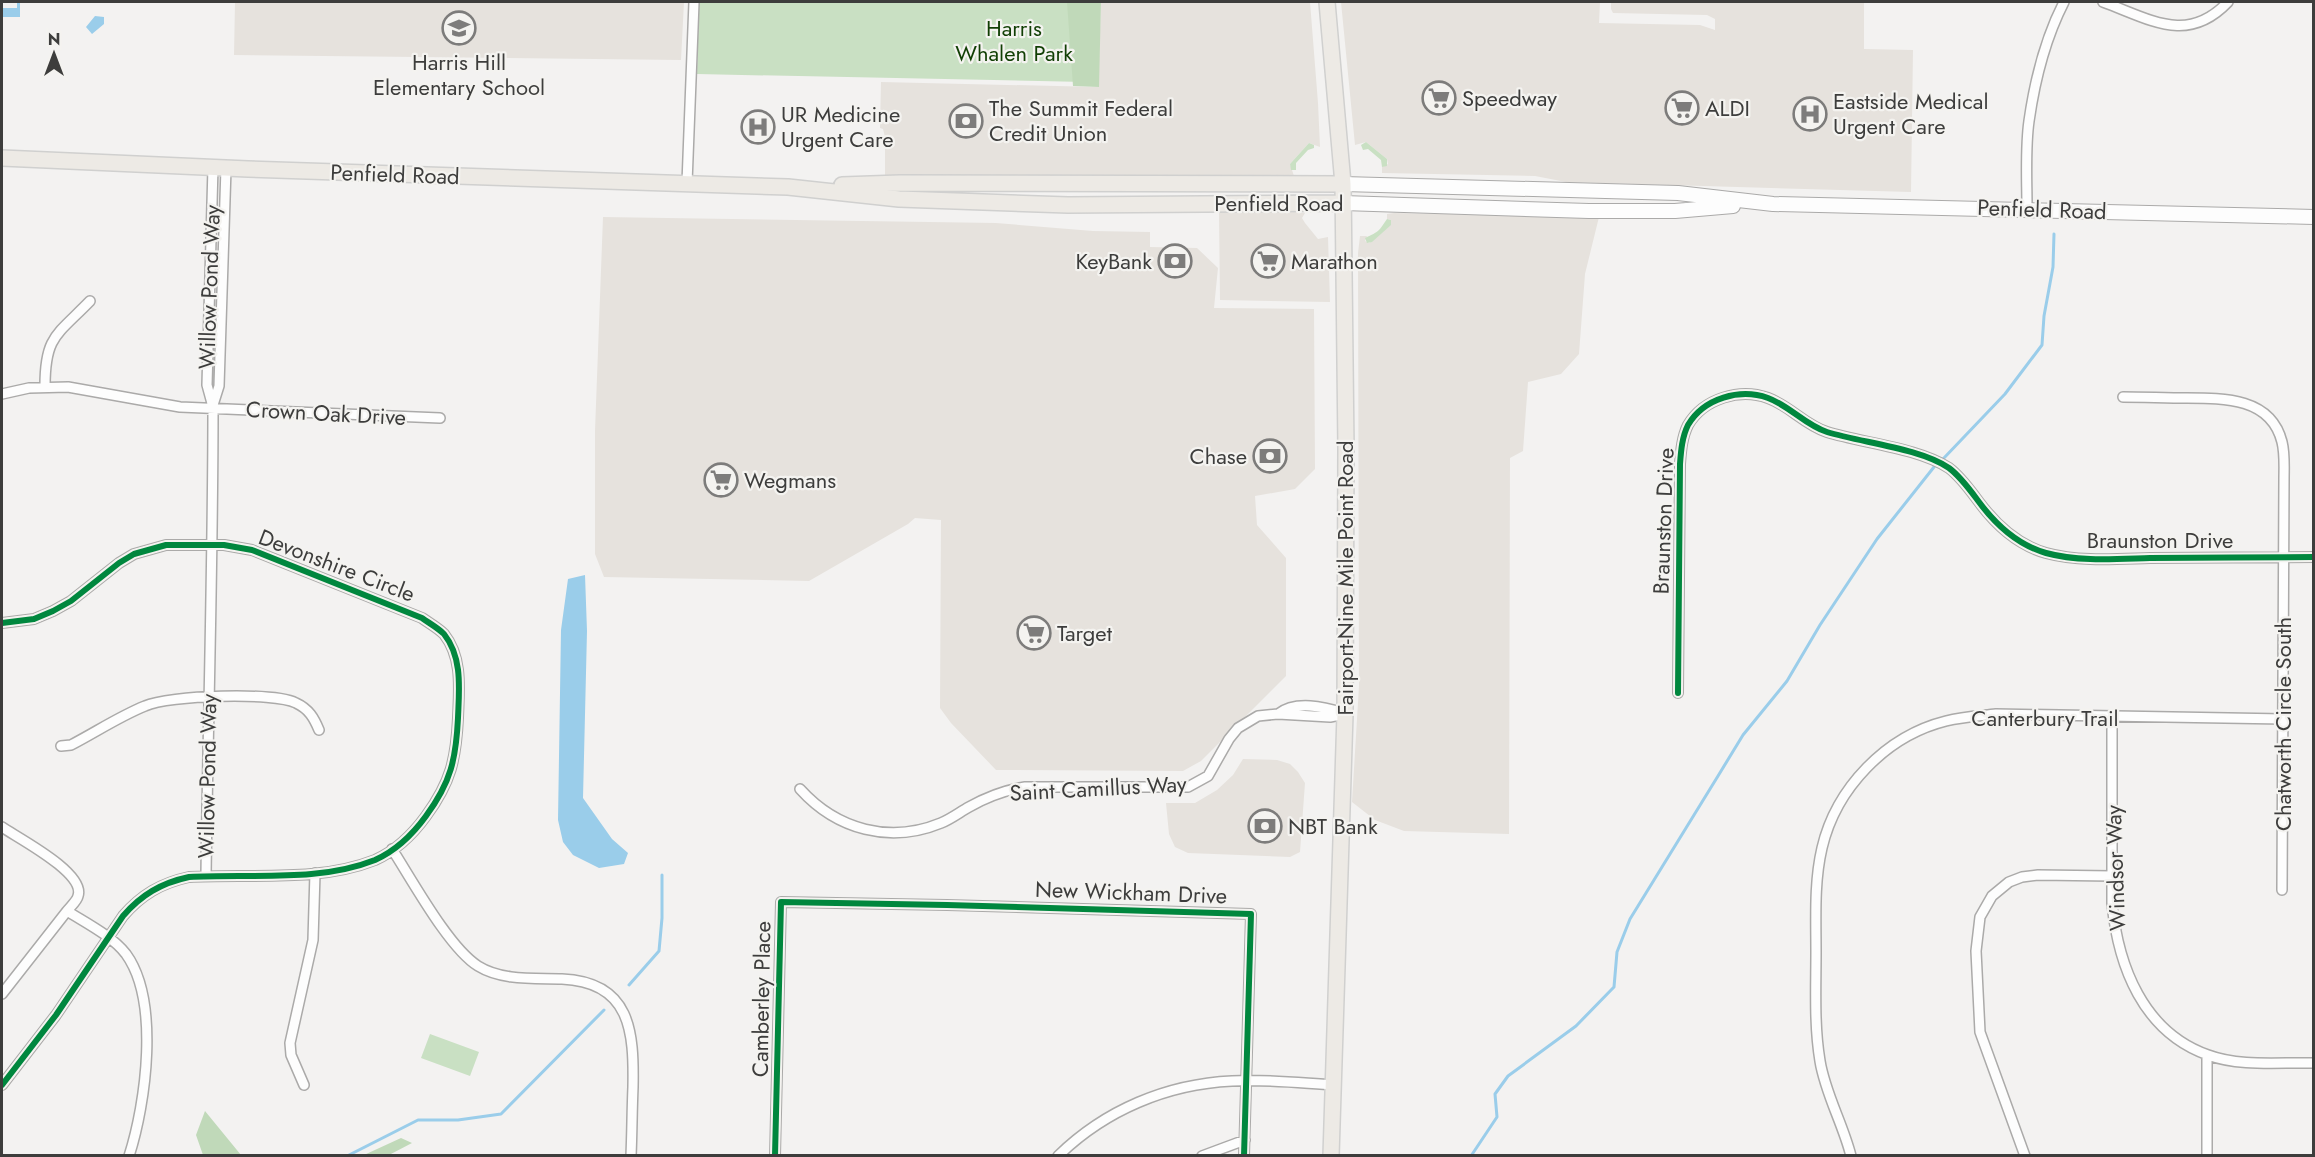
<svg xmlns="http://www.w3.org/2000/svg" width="2315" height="1157" font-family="Jost,sans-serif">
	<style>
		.built { fill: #e6e2dd }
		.green { fill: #c9e0c3 }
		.forest { fill: #c0d9b9 }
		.water { fill: #9acdea }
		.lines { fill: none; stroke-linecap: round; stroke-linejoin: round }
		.stream { stroke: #9acdea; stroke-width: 3 }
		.minor-casing { stroke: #abaaa9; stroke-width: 12 }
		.secondary-casing { stroke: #abaaa9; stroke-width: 16 }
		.primary-casing { stroke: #d0d0cf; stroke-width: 18 }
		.minor { stroke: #fdfdfd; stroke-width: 9 }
		.secondary { stroke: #fdfdfd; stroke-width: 14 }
		.primary { stroke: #edeae5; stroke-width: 15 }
		.cycleway-casing { stroke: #f4f3f0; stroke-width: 10 }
		.cycleway { stroke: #00873e; stroke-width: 6 }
		.labels { text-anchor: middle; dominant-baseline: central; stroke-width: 4.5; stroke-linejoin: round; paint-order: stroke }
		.park-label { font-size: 22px; fill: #113f04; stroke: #f4f3f0 }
		.poi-label { font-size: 22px; fill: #3d3d3c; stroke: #f4f3f0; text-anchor: start }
		.street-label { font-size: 22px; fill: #3d3d3c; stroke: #f4f3f0 }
	</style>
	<rect width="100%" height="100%" fill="#f3f2f1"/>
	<path class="built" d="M235,2H684L681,60L234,55Z
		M1101,2H1310L1318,103L1320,147L1309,143L1290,164L1294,176H885V137L883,129L880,128L881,82L1098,87Z
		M1341,2H1600L1599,23L1700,25L1715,30V19L1707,15L1613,13L1611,9V2H1864V49L1913,50L1911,192L1566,182L1535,176L1382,173V167L1388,164L1387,159L1366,142L1355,145Z
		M1292,211L1305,213L1302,218L1305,223L1318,239L1328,237L1330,302L1220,300L1219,212Z
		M1394,213L1599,217L1585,274L1579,354L1561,374L1528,382L1523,451L1510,458L1509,834L1404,831L1375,820L1352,802L1359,686L1358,253L1360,236H1367L1365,241L1369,243L1391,220L1387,219V214Z
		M603,217L996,223L1093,231L1150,232V247L1197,248L1218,268L1214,308L1314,309L1315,469L1295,489L1255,496L1257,525L1286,558V676L1201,761L1183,771L996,770L951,723L940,708L941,520L915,518L908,524L809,581L604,577L595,554V431Z
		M1243,759L1277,760L1290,764L1298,772L1305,783L1300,852L1290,857L1188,853L1175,847L1169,834L1166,803H1195L1217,790L1233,775Z"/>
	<path class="green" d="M699,2H1086L1085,82L697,74Z
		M1366,142L1387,159V166L1382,167L1381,160L1368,149L1363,150L1361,145Z
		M1309,143L1314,145V148L1308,150L1296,163V170H1291L1290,164Z
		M1387,219L1391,220V225L1372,242L1367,243L1365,238C1380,231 1378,232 1387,219Z
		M430,1034L479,1052L470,1076L421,1058Z"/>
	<path class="forest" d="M1067,2H1101L1099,87L1073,86Z
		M205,1111L241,1155H203L196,1135Z
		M401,1138L412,1143L389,1155H364Z"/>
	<path class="water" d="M17,3H20V17H3V8H17Z
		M95,16L104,17V24L92,34L86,27Z
		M585,575L587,631L583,798L612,839L628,853L624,864L599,868L573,855L563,842L558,820L561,630L568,579Z"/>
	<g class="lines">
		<path class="stream" d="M1943,459L2005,394L2042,345L2044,316L2053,267L2054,234
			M629,985L659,951L662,918V875
			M347,1156L418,1120H458L501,1114L604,1010
			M1471,1156L1497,1117L1495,1094L1508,1076L1576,1026L1614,987L1617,952L1630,919L1718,776L1743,735L1787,681L1820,625L1877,539L1934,467"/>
		<g class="minor-casing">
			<path id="minor" d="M2103,2C2150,19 2187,45 2228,2
				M687,183L694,2
				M2027,209C2027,180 2025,149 2029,121C2035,79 2045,39 2064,2
				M45,386C45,336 57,335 90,301
				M2,394L29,388L68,387L180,407L440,418
				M2123,397C2144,397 2166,398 2187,398C2225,398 2271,398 2282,442C2285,454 2284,467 2284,479L2282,890
				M213,405L219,386L226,168
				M2,623L34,619L53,611L71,601L119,563L134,554L166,545H224L252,550L422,618C429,623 438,628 444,634C463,658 459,690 458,718C456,759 451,782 426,816C413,834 395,851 375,860C317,883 250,873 189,877C161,883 141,895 123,916L56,1015L2,1085
				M1678,693L1680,464C1681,451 1682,437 1688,425C1704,398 1740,388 1768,398C1790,406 1805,425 1827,432C1863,443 1919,448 1949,468C1961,477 1970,490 1979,502C1996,525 2018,545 2046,553C2079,562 2116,559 2150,558C2205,558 2259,557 2314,557
				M1278,714C1296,700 1324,707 1344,713
				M2112,717V903C2118,966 2143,1032 2208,1055C2240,1067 2280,1062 2314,1063
				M61,746L71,745C96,732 120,716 145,706C169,695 274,692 296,703C309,709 314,718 319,730
				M800,789C837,830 890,844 941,823C951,819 960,812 969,807C987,797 1005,790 1025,787H1188L1208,776L1229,739L1238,728L1258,716L1278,714L1330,717L1345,714
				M2,827C18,838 86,873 78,896C77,901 70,907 67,911C86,923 112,936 126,954C160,1001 146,1103 129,1156
				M392,849C412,880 449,948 478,966C502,981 535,978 562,979C631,982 634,1032 633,1087C632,1110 632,1133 631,1156
				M206,876C208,719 213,563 213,407L207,385L213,167
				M2,994L67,911
				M304,1085L291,1055L290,1043L313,940L315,873
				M775,1156L781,902L947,905L1251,914L1244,1156
				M1058,1156C1105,1110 1167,1084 1232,1081C1266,1079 1300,1083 1334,1085
				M1202,1156L1245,1140
				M1851,1156C1843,1124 1825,1093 1820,1061C1814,1025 1816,988 1816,952C1816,918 1814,882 1822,848C1836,788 1886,736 1946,721C1963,717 1979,716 1996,714L2284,719
				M2025,1156L1980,1032L1976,951L1980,917L1992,896L2009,882L2022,877L2038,875L2112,876
				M2207,1156V1055"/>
		</g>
		<g class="secondary-casing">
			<path id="secondary" d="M1343,184L1678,193L1773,204L2314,217
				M1343,203L1589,211H1675L1733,206"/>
		</g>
		<g class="primary-casing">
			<path id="primary" d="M1327,2L1343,184L1346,449L1345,714L1331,1156
				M2,158L248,169L788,187L899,199L1068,205L1343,203
				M842,185L900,183L1343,184"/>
		</g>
		<use href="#minor" class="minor"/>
		<use href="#secondary" class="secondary"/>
		<use href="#primary" class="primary"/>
		<g class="cycleway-casing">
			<path id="cycleway" d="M2,623L34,619L53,611L71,601L119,563L134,554L166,545H224L252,550L422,618C429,623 438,628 444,634C463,658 459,690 458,718C456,759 451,782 426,816C413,834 395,851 375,860C317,883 250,873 189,877C161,883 141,895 123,916L56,1015L2,1085
				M1678,693L1680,464C1681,451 1682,437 1688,425C1704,398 1740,388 1768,398C1790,406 1805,425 1827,432C1863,443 1919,448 1949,468C1961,477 1970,490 1979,502C1996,525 2018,545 2046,553C2079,562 2116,559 2150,558C2205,558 2259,557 2314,557
				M775,1156L781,902L947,905L1251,914L1244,1156"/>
		</g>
		<use href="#cycleway" class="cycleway"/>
	</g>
	<defs>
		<g id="school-ring" transform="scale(1.725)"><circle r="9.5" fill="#f4f3f0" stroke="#7d7c7b" stroke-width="1.5"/><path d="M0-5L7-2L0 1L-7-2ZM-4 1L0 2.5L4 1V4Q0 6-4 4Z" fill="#7d7c7b"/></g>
		<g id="supermarket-ring" transform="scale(1.725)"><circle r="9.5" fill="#f4f3f0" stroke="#7d7c7b" stroke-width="1.5"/><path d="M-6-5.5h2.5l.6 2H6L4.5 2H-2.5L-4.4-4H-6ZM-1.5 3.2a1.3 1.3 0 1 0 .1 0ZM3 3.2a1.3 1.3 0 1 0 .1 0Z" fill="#7d7c7b"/></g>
		<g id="hospital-ring" transform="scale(1.725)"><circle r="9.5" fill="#f4f3f0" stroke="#7d7c7b" stroke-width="1.5"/><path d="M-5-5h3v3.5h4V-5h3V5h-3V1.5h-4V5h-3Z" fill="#7d7c7b"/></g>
		<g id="bank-ring" transform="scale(1.725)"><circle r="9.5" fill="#f4f3f0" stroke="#7d7c7b" stroke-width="1.5"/><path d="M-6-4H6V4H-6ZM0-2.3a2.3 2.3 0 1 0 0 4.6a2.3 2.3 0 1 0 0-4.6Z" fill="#7d7c7b"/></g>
	</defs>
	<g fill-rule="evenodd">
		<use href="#school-ring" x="459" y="28"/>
		<use href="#supermarket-ring" x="1439" y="98"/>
		<use href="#supermarket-ring" x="1682" y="108"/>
		<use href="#hospital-ring" x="1810" y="114"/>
		<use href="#bank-ring" x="966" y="121"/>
		<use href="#hospital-ring" x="758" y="127"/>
		<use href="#bank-ring" x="1175" y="261"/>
		<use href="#supermarket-ring" x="1268" y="261"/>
		<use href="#bank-ring" x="1270" y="456"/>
		<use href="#supermarket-ring" x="721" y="480"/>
		<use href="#supermarket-ring" x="1034" y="633"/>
		<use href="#bank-ring" x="1265" y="826"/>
	</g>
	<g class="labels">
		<g class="park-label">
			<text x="1014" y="28">Harris<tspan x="1014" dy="25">Whalen Park</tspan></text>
		</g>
		<g class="poi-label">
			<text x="459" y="62" text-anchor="middle">Harris Hill<tspan x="459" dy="25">Elementary School</tspan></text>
			<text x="1462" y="98">Speedway</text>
			<text x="1833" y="101">Eastside Medical<tspan x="1833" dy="25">Urgent Care</tspan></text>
			<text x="989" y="108">The Summit Federal<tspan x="989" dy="25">Credit Union</tspan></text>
			<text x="1705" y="108">ALDI</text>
			<text x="781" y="114">UR Medicine<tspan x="781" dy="25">Urgent Care</tspan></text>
			<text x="1152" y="261" text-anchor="end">KeyBank</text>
			<text x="1291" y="261">Marathon</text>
			<text x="1247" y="456" text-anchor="end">Chase</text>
			<text x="744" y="480">Wegmans</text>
			<text x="1057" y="633">Target</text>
			<text x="1288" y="826">NBT Bank</text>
		</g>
		<g class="street-label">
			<text transform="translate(395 174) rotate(2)">Penfield Road</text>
			<text x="1279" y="203">Penfield Road</text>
			<text transform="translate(2042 209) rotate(2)">Penfield Road</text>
			<text transform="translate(209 287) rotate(-88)">Willow Pond Way</text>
			<text transform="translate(326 413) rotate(3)">Crown Oak Drive</text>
			<text transform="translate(1663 521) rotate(-88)">Braunston Drive</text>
			<text x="2160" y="540">Braunston Drive</text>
			<text transform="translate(337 565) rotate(21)">Devonshire Circle</text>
			<text transform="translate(1345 578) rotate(-90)">Fairport-Nine Mile Point Road</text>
			<text x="2045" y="718">Canterbury Trail</text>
			<text transform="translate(2283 724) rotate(-90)">Chatworth Circle South</text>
			<text transform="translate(207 776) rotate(-89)">Willow Pond Way</text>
			<text transform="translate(1098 788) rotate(-3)">Saint Camillus Way</text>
			<text transform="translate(2115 868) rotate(-92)">Windsor Way</text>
			<text transform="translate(1131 892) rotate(2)">New Wickham Drive</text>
			<text transform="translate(761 999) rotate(-89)">Camberley Place</text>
		</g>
	</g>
	<rect width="2315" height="1157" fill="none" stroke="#3d3d3c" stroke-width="6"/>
	<g transform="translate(54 54)" stroke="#f4f3f0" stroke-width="4.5" paint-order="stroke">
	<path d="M0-4.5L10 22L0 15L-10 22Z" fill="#3d3d3c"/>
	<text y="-9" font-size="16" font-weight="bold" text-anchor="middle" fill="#3d3d3c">N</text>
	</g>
</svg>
